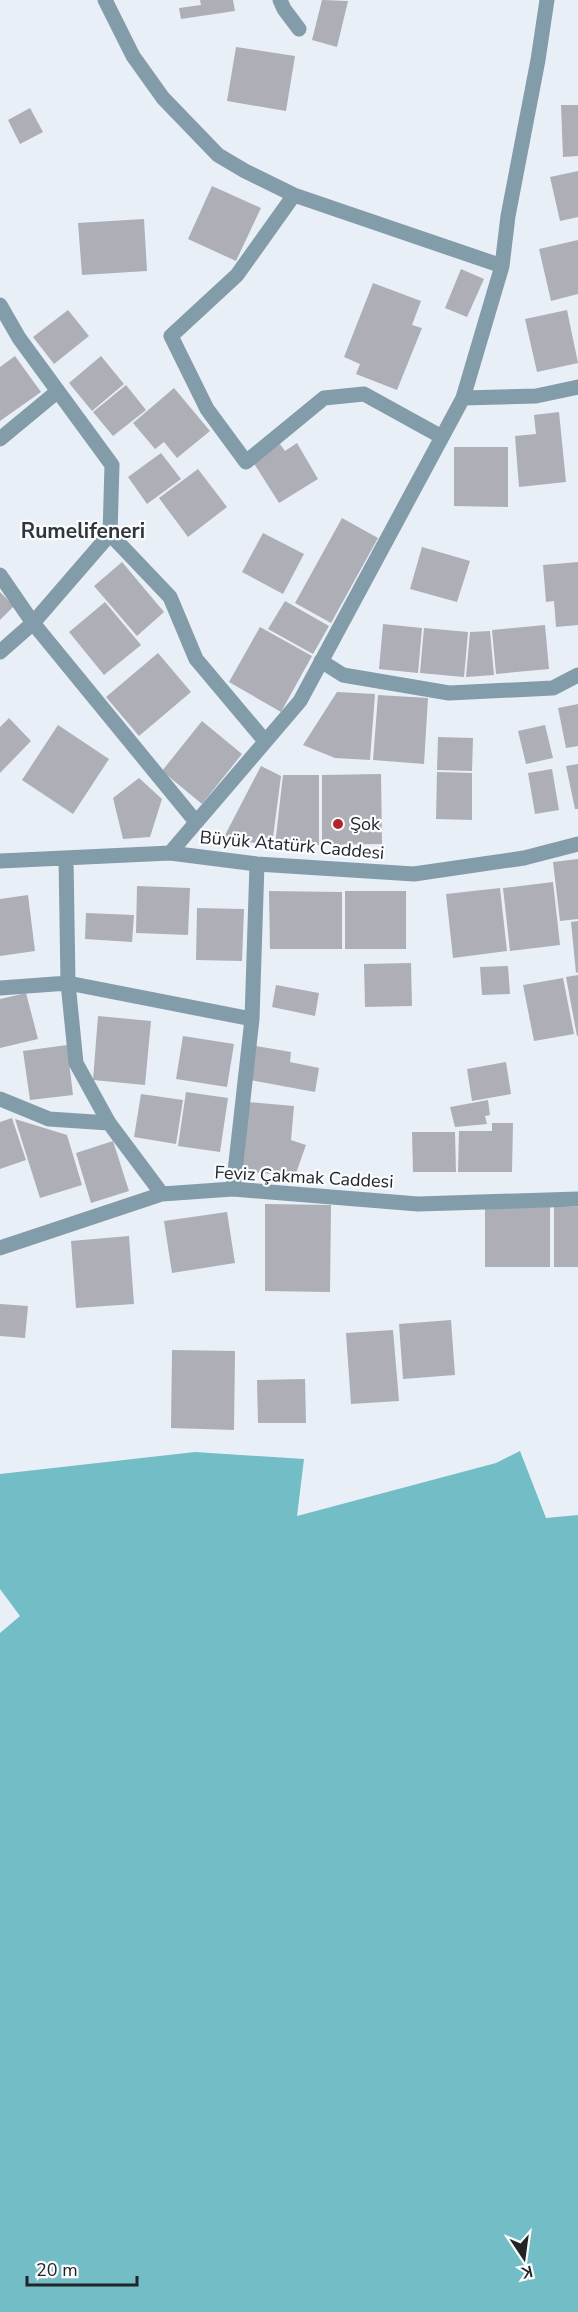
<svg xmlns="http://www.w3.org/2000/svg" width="578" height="2312" font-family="'Nunito Sans',sans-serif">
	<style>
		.water { fill: #72bdc6 }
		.building { fill: #aeaeb7 }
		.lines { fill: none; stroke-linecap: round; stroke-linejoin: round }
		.street { stroke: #839ca9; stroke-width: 15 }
		.poi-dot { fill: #b4232b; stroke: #fbfcfe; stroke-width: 2 }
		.labels { text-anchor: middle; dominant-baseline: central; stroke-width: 4.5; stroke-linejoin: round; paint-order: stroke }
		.poi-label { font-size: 18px; fill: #222528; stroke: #fbfcfe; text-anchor: start }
		.street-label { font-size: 18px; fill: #222528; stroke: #fbfcfe }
		.quarter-label { font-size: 21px; font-weight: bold; fill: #31353c; stroke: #fbfcfe }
	</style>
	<rect width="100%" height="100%" fill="#e9eff7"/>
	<path class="water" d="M520,1451L546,1518L578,1515V2312H0V1633L20,1616L0,1589V1474L195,1452L304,1459L297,1516L496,1463Z"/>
	<path class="building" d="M200,0H233L235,11L181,19L179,8L201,5Z
		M322,0L348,1L337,47L312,40Z
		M236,47L295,56L286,111L227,101Z
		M561,105H578V156L563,157Z
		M30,108L43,132L20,144L8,120Z
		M578,171V217L560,221L550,177Z
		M212,186L261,208L236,261L188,239Z
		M144,219L147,271L82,275L78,223Z
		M578,240V294L551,301L539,249Z
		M461,269L484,279L467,317L445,308Z
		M373,283L421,301L412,325L422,328L397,390L356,374L360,364L344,357Z
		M68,310L89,336L54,364L33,337Z
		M567,310L578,363L537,372L525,319Z
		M15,356L41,392L0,421V367Z
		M101,356L124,384L92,411L69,383Z
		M126,385L146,410L113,436L93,412Z
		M174,388L210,431L177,458L164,442L155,449L133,423Z
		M559,412L566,482L519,487L515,436L536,434L534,415Z
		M297,443L318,479L279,503L253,462L280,444L285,451Z
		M454,447H508V507L454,506Z
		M161,453L181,479L147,504L128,477Z
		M198,469L227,507L188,537L159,498Z
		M342,518L378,538L331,623L295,603Z
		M263,533L304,554L283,594L242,572Z
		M422,547L470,561L457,602L410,589Z
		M122,562L164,612L137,636L94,586Z
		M578,562V625L556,627L554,601L546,602L543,565Z
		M0,592L14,606L0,620Z
		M285,601L329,626L313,654L268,629Z
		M105,602L141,645L104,675L69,632Z
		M383,624L422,628L418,673L379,669Z
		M545,625L549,669L496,674L492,630Z
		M260,627L312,656L281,712L229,682Z
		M424,628L468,632L464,677L420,673Z
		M490,631L494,675L466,677L470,632Z
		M158,653L191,692L139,736L106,697Z
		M337,692L375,694L370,760L335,758L303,745Z
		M378,695L428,698L424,764L373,760Z
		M578,704V746L566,748L558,708Z
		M9,718L31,741L0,773V727Z
		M202,721L242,754L202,804L162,771Z
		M58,725L109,759L73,814L22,780Z
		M545,725L553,758L526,764L518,731Z
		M438,737L473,738L472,771L437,770Z
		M578,764V809H575L566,766Z
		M261,766L281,776L272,845L223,839Z
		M552,769L559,810L535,814L528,773Z
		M437,772L472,773V820L436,819Z
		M381,774L382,844L322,845V775Z
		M283,775H319V845H275Z
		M139,778L162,799L150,837L123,839L113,798Z
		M578,859V919L560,921L553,862Z
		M553,882L560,945L510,951L503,888Z
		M137,886L190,888L188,935L136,933Z
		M500,888L507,951L453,958L446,894Z
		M269,891L342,892V949H270Z
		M345,891H406V949H345Z
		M28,895L35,951L0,956V899Z
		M197,908L244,909L242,961L196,960Z
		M86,913L134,915L132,942L85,939Z
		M578,921V972L576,973L571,922Z
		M411,963L412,1006L365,1007L364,964Z
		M508,966L510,994L482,995L480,967Z
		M578,975V1036H577L566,977Z
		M563,978L574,1034L534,1041L523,985Z
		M276,985L319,993L315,1016L272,1007Z
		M26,993L38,1039L0,1048V999Z
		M98,1016L151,1021L145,1085L93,1080Z
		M183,1036L234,1044L227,1087L176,1079Z
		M67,1045L73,1095L30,1100L23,1051Z
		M256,1046L291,1052L290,1062L319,1068L315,1092L250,1080Z
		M506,1062L511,1094L472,1101L467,1069Z
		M186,1092L228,1098L220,1152L178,1146Z
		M141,1094L183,1100L176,1144L134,1137Z
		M488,1100L490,1115L485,1116L487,1124L455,1127L450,1107Z
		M247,1102L294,1106L291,1140L306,1145L295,1176L241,1171Z
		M12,1118L26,1160L0,1169V1122Z
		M15,1119L67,1135L82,1185L40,1198Z
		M492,1123H513L512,1172H458L459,1131H492Z
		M412,1132H455L456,1172H413Z
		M113,1141L129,1191L91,1203L76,1153Z
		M265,1204L331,1205L330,1292L265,1291Z
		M550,1207V1267H485V1208Z
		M554,1207H578V1267H554Z
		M227,1212L235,1263L172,1273L164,1221Z
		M129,1236L134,1304L76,1308L71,1241Z
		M0,1304L28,1306L25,1338L0,1336Z
		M451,1320L455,1375L403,1379L399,1324Z
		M393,1330L399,1401L351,1404L346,1333Z
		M172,1350L235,1351L234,1430L171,1428Z
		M305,1379L306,1423H258L257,1380Z"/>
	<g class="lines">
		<path class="street" d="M105,0L133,56L163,98L218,155L245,171L294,195L502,266
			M280,0L284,9L299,29
			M294,195L237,275L171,336L207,409L246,462L324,398L364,394L442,437
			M0,305L19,338L112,465L110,534L170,597L196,659L265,741
			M463,398L536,396L578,387
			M0,439L58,391
			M0,575L33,623L196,822
			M0,652L33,623L110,534
			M321,661L343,675L449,693L553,688L578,675
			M170,853L300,701L463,398L502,266L508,216L538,60L547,0
			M66,858L68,983L76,1063L109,1123L162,1194
			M0,861L170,853L257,864L414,874L524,858L578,844
			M0,988L68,983L252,1019
			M0,1099L49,1119L109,1123
			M233,1189L252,1019L257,864
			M0,1248L162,1194L233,1189L418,1204L578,1199"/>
	</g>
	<circle class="poi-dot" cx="338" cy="824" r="6"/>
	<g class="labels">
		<g class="poi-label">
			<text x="350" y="824">Şok</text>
		</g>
		<g class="street-label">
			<text transform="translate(292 845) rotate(5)">Büyük Atatürk Caddesi</text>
			<text transform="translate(304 1177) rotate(3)">Feviz Çakmak Caddesi</text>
		</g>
		<g class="quarter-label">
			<text x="83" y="531">Rumelifeneri</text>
		</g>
	</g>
	<g transform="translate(524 2258) rotate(167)" stroke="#fbfcfe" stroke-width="4.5" paint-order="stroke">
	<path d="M0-4.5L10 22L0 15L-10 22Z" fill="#222528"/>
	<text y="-9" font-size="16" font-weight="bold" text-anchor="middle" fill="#222528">K</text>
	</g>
	<path d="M27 2276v9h110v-9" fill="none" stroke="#222528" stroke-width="3"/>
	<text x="36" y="2276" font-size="18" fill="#222528" stroke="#fbfcfe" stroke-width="4.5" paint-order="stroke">20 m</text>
</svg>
